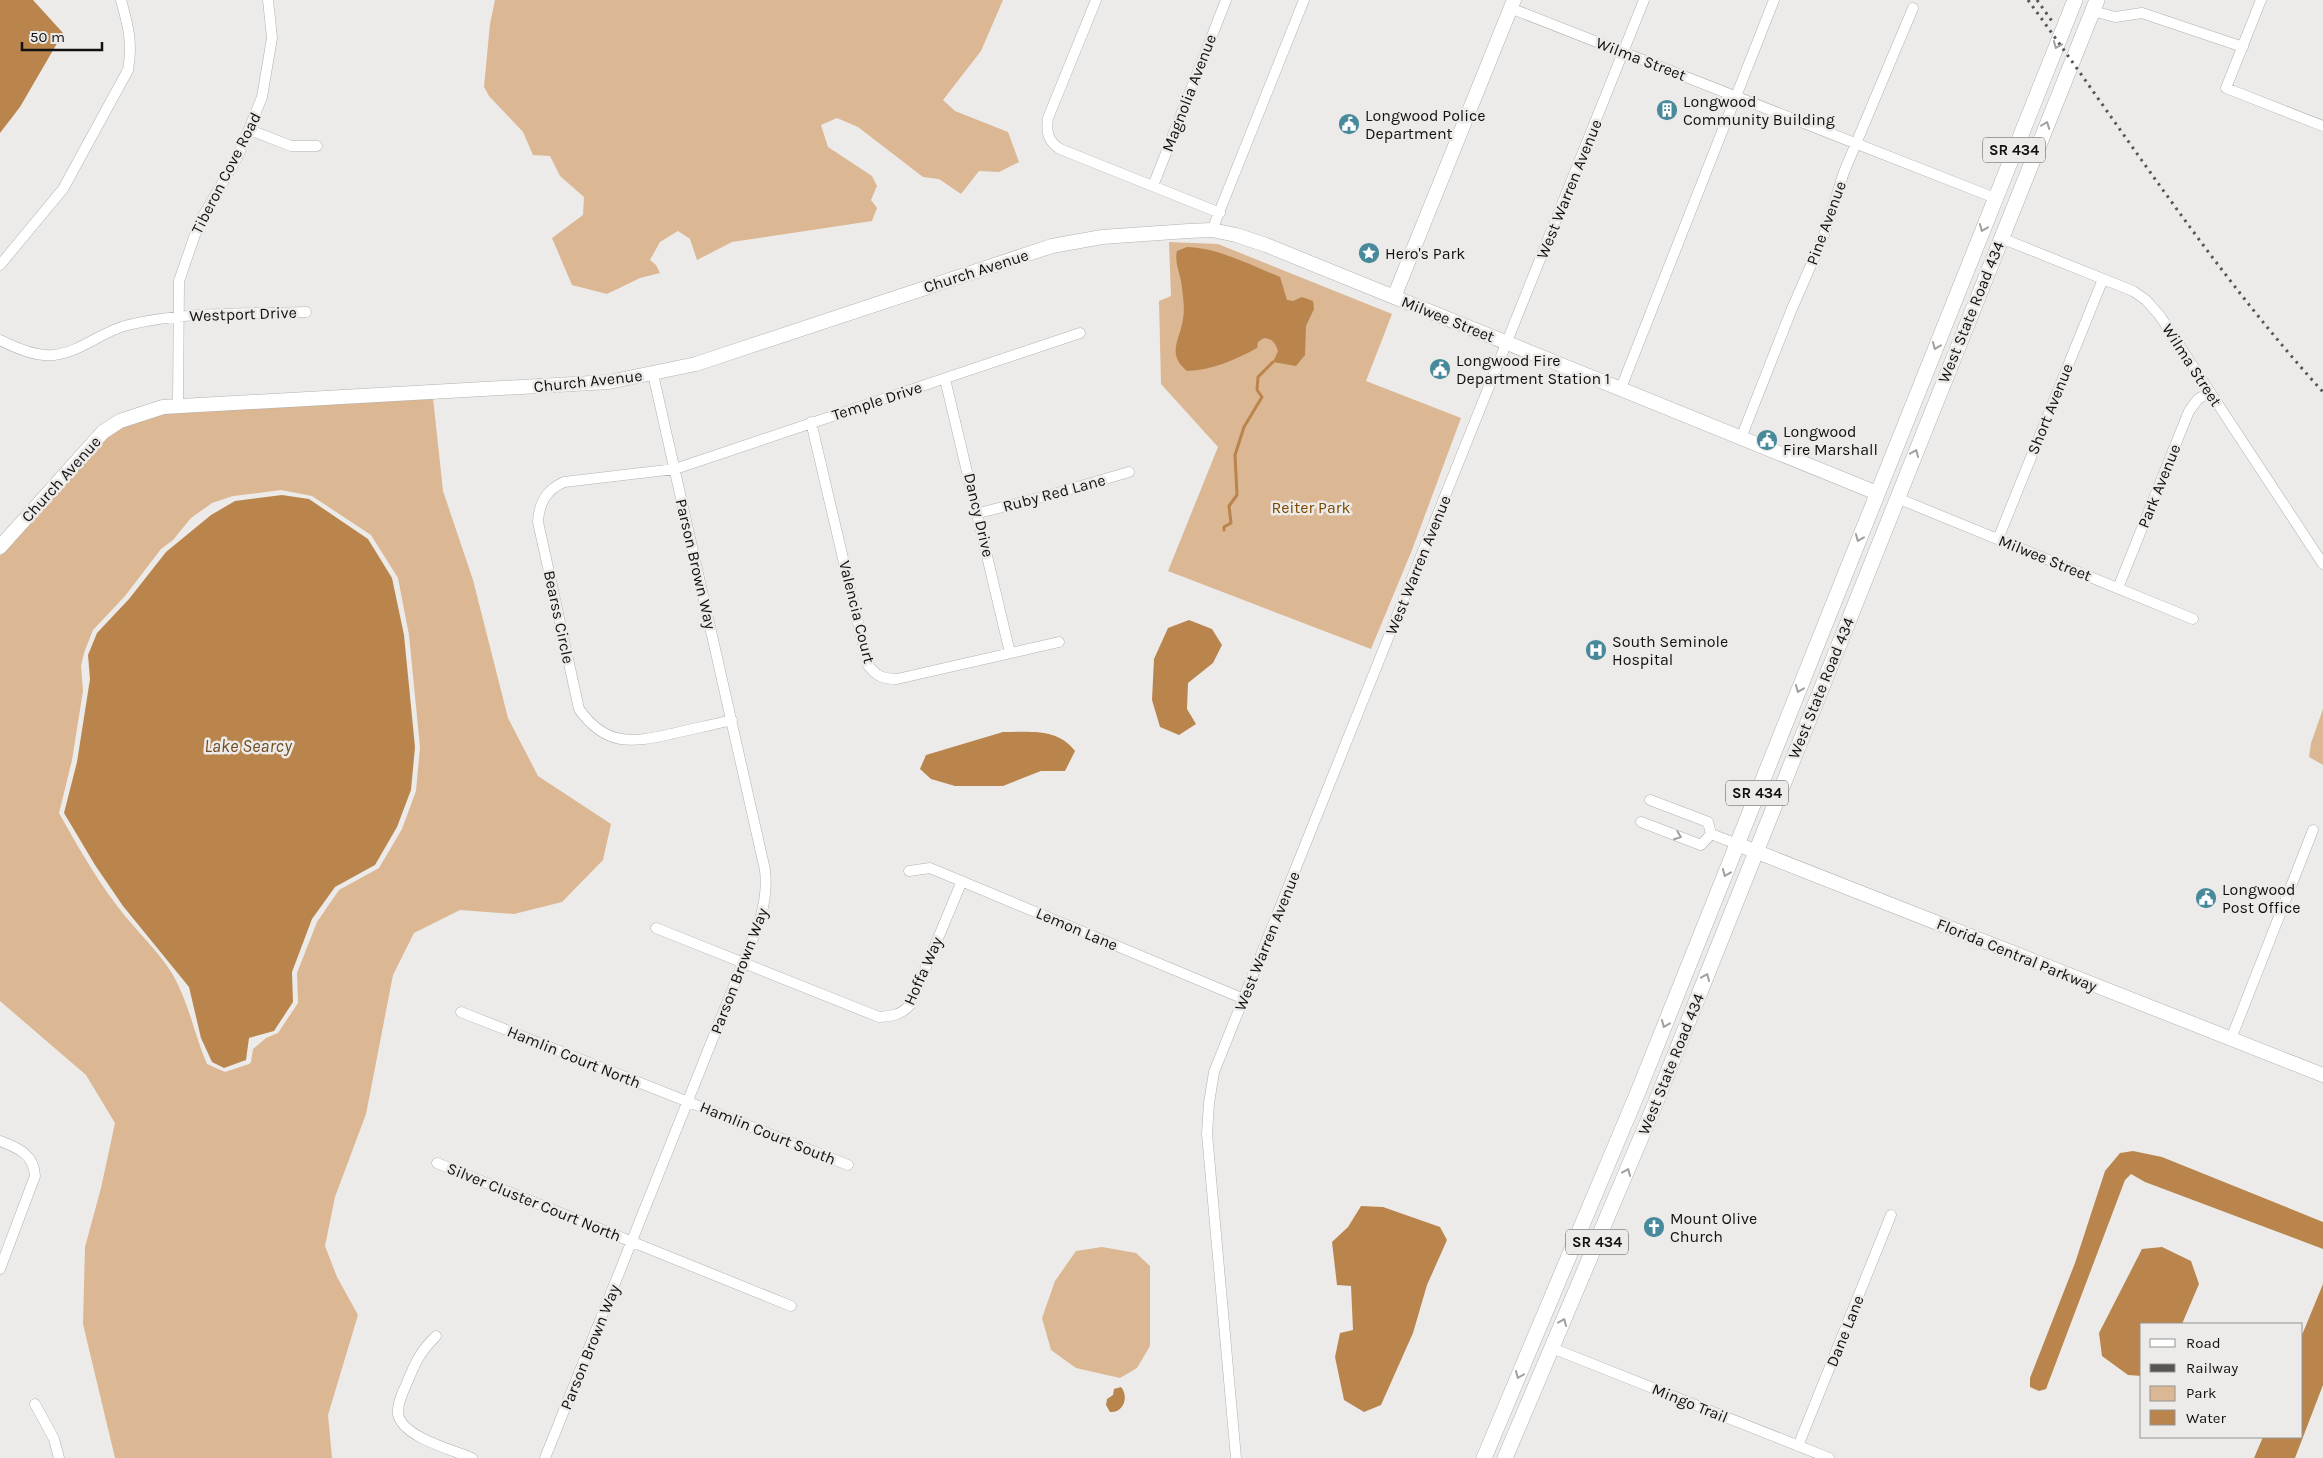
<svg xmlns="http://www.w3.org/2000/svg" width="2323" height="1458" font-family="Karla,sans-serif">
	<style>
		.green { fill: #dbb793; fill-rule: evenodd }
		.water { fill: #b9854d }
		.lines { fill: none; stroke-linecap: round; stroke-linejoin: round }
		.stream { stroke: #b9854d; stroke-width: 3 }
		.street-casing { stroke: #b3b1ae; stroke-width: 11 }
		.secondary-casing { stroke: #b3b1ae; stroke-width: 15 }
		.primary-casing { stroke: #b3b1ae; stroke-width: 16 }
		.street { stroke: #fff; stroke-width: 10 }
		.secondary { stroke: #fff; stroke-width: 14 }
		.primary { stroke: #fff; stroke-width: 15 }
		.rail { stroke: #565554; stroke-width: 3; stroke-dasharray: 2.5 5; stroke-linecap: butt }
		.oneway { stroke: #a0a09f }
		.labels { text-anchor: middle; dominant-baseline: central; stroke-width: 5; stroke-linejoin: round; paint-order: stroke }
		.shield { fill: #edebe9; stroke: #545251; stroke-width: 1 }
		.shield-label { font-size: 15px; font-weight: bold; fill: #121110 }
		.street-label { font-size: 16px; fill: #121110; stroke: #edebe9 }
		.poi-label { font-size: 16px; fill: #121110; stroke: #edebe9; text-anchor: start }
		.park-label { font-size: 16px; fill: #7b4900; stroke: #edebe9 }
		.water-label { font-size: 18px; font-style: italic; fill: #714c22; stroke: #edebe9 }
	</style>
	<rect width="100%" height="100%" fill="#edebe9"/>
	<path class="green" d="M495,0H1003L981,51L943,100L955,111L1008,132L1019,162L999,172L979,171L961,194L939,179L923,177L858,127L837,118L821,125L828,147L872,176L877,186L871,200L877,208L872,221L732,242L697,260L690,239L678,231L660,242L650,260L656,265L660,273L640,278L607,294L572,285L552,238L583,215L584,197L560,176L550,156L533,155L523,132L489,96L484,87L490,24Z
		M1169,242L1218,244L1392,314L1366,381L1461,418L1412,550L1371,649L1168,571L1218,447L1161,384L1159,301L1171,296Z
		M433,398L443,491L473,580L508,718L538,776L611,824L603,860L562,902L514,914L460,910L414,933L393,975L366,1114L335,1197L325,1246L337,1277L358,1315L328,1415L332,1458H115L83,1324L85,1247L101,1188L115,1123L86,1075L0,1001V556L107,437L123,426L165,412ZM281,490L312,496L371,535L398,578L409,635L420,747L416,791L402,829L379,868L339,890L317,922L297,973L298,1003L278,1033L266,1038L253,1049L251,1062L249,1064L225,1072L207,1064C194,1034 189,1003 173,975C158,950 135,930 118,907C95,877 77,845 59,813L72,760L83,691L81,666L84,653L93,630L125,596L161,549L173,540L191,518L212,503L233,496Z
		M2323,709V765L2309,757L2311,743Z
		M1102,1247L1136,1253L1150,1266V1346L1137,1368L1120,1378L1076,1368L1051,1350L1042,1318L1055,1281L1076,1251Z"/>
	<path class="water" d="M0,0H33L63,33L20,107L0,133Z
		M1187,247C1219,248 1250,265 1280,277L1287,300L1293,301L1302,297L1313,301L1314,309L1306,326L1305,355L1296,366L1273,362L1278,351C1275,343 1273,339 1264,338L1258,342L1257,348C1235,360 1212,370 1187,371C1166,354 1180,340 1183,319C1185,309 1183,297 1182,288C1181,274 1174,264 1177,251Z
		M282,495L309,499L368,539L392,578L404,635L415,747L411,790L397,827L375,865L335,887L312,919L292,972L293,1002L274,1031L249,1038L246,1060L224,1068L212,1062L201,1038L189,987L123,906L95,865L64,813L77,762L90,679L88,655L97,633L129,599L166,552L211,515L235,501Z
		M1189,620L1212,629L1222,645L1213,663L1188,683L1187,709L1196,724L1179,735L1160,727L1152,700L1154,659L1168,628Z
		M1003,732C1030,732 1058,728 1075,751L1065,771H1041L1003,786H955L931,779L920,769L926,755Z
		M2133,1151L2162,1157L2323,1222V1249L2145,1182L2131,1174L2125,1180L2046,1389L2039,1391L2030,1387V1378L2075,1263L2105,1171L2120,1153Z
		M1361,1206L1383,1207L1440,1227L1447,1240L1427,1285L1413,1333L1381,1405L1364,1412L1344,1400L1335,1357L1340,1333L1353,1330L1351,1286L1337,1285L1332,1242L1348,1227Z
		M2162,1247L2191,1261L2199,1284L2182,1324H2142V1376L2128,1375L2102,1356L2099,1333L2142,1249Z
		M2323,1284V1385L2295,1458H2254L2263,1437H2302V1335Z
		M1121,1387C1129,1396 1124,1413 1110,1412L1106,1405L1107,1399L1113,1395L1114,1389Z"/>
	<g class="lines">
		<path class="stream" d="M1224,530V527L1231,523L1229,506L1237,495L1235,455L1244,427L1262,397L1257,390L1258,377L1273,362"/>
		<g class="street-casing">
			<path id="street" d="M1096,0L1048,118C1046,133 1048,141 1060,149L1220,213
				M2261,0L2226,88L2323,126
				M1510,8L1995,198
				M2093,11L2115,17L2142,13L2243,47
				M250,130L291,146H317
				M1153,186L1226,0
				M1212,230L1304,0
				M2001,238L2133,291L2146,300L2160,316L2323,564
				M0,265L63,189L128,70C133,44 128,25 121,0
				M0,340C16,348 36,357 54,355C81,352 102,331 128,325C186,311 247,314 306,312
				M945,379L1010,653
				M1621,388L1774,0
				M178,404L179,281L199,223L238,156L262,97L272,38L268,0
				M811,422L868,665C876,676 883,679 897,679L1059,642
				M1741,438L1791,311L1824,235L1844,172L1913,8
				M1897,498L2193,619
				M979,513L1050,495L1129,472
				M1998,539L2103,279
				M2118,588L2189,411L2198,399L2210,392
				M732,720C712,725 691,729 671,734C631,743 605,746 579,709L538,522C539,503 546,490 564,482L675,469L1080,333
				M1650,800L1708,822L1711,834
				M1641,822L1701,845L1711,834
				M1711,834L1737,844
				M909,871L930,868L1244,999
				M656,928L879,1017C892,1016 901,1015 910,1005L962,881
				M461,1012L848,1165
				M2231,1039L2313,830
				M0,1141C18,1148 34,1154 35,1176L0,1269
				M437,1163L791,1306
				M436,1336C419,1353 415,1363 406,1385C402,1394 397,1404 398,1414C402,1437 453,1450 472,1458
				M1552,1348L1829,1458
				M35,1404L54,1439L59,1458
				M1798,1446L1891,1215
				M545,1458L743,963C756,931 769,904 765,870L653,374
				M1236,1458L1207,1134L1209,1103L1214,1072L1644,0"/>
		</g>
		<g class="secondary-casing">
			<path id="secondary" d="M1394,297L1514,0
				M0,547L103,432L120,421L163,407L609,382L696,364L1052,246L1102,237L1188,231L1212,230L1236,235L1266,245L1877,493
				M1737,844L2323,1075"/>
		</g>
		<g class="primary-casing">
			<path id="primary" d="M1484,1458L1638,1092L2075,0
				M1505,1458L1656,1102L2097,0"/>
		</g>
		<use href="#street" class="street"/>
		<use href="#secondary" class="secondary"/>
		<use href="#primary" class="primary"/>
		<path class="rail" d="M2028,0C2124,132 2213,271 2323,392
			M2037,0L2054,24"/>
	</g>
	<defs><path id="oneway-chevron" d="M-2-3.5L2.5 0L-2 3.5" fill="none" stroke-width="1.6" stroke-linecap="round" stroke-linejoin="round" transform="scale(1.25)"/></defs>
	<g class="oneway">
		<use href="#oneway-chevron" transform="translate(2057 45) rotate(112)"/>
		<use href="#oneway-chevron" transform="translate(2046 125) rotate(-69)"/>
		<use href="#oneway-chevron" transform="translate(1983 228) rotate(112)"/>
		<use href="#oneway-chevron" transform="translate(1936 346) rotate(112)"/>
		<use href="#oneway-chevron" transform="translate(1915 453) rotate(-68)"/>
		<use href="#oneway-chevron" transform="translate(1859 538) rotate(112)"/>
		<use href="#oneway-chevron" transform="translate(1799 689) rotate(112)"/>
		<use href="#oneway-chevron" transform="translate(1678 836) rotate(21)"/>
		<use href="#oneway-chevron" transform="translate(1726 873) rotate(112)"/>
		<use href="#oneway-chevron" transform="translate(1706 977) rotate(-68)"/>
		<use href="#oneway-chevron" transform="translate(1665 1024) rotate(112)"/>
		<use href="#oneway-chevron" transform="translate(1627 1172) rotate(-67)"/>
		<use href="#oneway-chevron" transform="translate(1563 1322) rotate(-67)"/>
		<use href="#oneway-chevron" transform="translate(1519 1375) rotate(113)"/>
	</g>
	<defs>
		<g id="building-disc" transform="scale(1.125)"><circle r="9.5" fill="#488a9b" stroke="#edebe9"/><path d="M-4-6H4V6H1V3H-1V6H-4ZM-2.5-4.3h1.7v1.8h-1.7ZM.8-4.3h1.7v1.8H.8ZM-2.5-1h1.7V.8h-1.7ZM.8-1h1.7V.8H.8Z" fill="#fff"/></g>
		<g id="civic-disc" transform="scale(1.125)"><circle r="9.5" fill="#488a9b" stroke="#edebe9"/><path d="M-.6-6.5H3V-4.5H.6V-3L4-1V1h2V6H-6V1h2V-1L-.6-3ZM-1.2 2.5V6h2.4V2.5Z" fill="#fff"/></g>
		<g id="sight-disc" transform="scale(1.125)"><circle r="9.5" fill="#488a9b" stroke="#edebe9"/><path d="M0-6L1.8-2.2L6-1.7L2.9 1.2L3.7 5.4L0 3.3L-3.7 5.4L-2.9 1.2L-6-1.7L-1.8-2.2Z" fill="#fff"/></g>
		<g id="hospital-disc" transform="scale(1.125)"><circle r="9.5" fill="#488a9b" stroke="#edebe9"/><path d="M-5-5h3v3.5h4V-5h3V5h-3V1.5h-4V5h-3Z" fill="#fff"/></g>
		<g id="church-disc" transform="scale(1.125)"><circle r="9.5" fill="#488a9b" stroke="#edebe9"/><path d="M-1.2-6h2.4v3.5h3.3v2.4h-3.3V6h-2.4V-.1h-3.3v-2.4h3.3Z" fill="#fff"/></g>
	</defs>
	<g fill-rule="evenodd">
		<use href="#building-disc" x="1667" y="110"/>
		<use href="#civic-disc" x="1349" y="124"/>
		<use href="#sight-disc" x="1369" y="253"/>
		<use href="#civic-disc" x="1440" y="369"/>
		<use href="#civic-disc" x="1767" y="440"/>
		<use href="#hospital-disc" x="1596" y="650"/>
		<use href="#civic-disc" x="2206" y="898"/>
		<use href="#church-disc" x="1654" y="1227"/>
	</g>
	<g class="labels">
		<g class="shield">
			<rect x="1983" y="137.5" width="62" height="25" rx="4"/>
			<rect x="1726" y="780.5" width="62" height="25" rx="4"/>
			<rect x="1566" y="1229.5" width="62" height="25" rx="4"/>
		</g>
		<g class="shield-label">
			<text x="2014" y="150">SR 434</text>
			<text x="1757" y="793">SR 434</text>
			<text x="1597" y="1242">SR 434</text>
		</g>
		<g class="street-label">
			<text transform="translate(1641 59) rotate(21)">Wilma Street</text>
			<text transform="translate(1189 93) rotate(-69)">Magnolia Avenue</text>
			<text transform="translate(226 173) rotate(-63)">Tiberon Cove Road</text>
			<text transform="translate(1569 189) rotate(-68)">West Warren Avenue</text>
			<text transform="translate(1826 223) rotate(-70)">Pine Avenue</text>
			<text transform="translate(976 271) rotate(-18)">Church Avenue</text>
			<text transform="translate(1971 312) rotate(-68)">West State Road 434</text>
			<text transform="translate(243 314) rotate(-2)">Westport Drive</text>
			<text transform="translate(1448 319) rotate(22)">Milwee Street</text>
			<text transform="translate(2192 365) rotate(57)">Wilma Street</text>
			<text transform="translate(588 381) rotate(-6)">Church Avenue</text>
			<text transform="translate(877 401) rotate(-18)">Temple Drive</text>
			<text transform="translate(2050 409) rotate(-68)">Short Avenue</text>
			<text transform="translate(61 479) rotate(-48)">Church Avenue</text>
			<text transform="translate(2159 486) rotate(-68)">Park Avenue</text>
			<text transform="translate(1054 493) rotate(-15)">Ruby Red Lane</text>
			<text transform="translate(979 515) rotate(77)">Dancy Drive</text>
			<text transform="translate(2045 558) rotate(22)">Milwee Street</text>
			<text transform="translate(696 564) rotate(77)">Parson Brown Way</text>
			<text transform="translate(1418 565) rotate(-68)">West Warren Avenue</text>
			<text transform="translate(857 612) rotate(76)">Valencia Court</text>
			<text transform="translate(559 617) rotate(78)">Bearss Circle</text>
			<text transform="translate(1821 688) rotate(-68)">West State Road 434</text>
			<text transform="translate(1077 929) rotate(23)">Lemon Lane</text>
			<text transform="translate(1267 941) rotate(-68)">West Warren Avenue</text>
			<text transform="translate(2017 955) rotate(22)">Florida Central Parkway</text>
			<text transform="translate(739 971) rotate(-69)">Parson Brown Way</text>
			<text transform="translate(923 971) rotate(-66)">Hoffa Way</text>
			<text transform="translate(574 1057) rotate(22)">Hamlin Court North</text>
			<text transform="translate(1671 1064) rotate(-68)">West State Road 434</text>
			<text transform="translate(768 1133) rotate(22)">Hamlin Court South</text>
			<text transform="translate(534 1202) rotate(22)">Silver Cluster Court North</text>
			<text transform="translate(1845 1331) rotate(-68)">Dane Lane</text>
			<text transform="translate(590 1347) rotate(-68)">Parson Brown Way</text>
			<text transform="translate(1690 1403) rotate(22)">Mingo Trail</text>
		</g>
		<g class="poi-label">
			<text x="1683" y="101">Longwood<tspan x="1683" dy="18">Community Building</tspan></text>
			<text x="1365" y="115">Longwood Police<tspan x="1365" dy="18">Department</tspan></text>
			<text x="1385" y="253">Hero's Park</text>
			<text x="1456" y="360">Longwood Fire<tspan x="1456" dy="18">Department Station 1</tspan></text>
			<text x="1783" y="431">Longwood<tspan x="1783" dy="18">Fire Marshall</tspan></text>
			<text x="1612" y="641">South Seminole<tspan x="1612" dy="18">Hospital</tspan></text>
			<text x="2222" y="889">Longwood<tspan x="2222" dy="18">Post Office</tspan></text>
			<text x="1670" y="1218">Mount Olive<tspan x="1670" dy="18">Church</tspan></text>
		</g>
		<g class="park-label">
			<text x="1311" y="507">Reiter Park</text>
		</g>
		<g class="water-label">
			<text x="248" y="746">Lake Searcy</text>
		</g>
	</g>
	<rect x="2140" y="1323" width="162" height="115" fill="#edebe9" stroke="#959492"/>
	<rect x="2150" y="1339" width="25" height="8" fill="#ffffff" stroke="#959492"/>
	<text x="2186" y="1348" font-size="15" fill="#121110">Road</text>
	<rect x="2150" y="1364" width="25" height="8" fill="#565554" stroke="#959492"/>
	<text x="2186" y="1373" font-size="15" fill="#121110">Railway</text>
	<rect x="2150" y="1386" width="25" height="15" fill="#dbb793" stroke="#959492"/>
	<text x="2186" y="1398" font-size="15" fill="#121110">Park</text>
	<rect x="2150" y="1410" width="25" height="15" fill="#b9854d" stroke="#959492"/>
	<text x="2186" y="1423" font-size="15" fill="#121110">Water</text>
	<path d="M22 42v8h80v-8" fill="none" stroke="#121110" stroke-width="2.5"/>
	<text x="30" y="42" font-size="15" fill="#121110" stroke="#edebe9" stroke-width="4" paint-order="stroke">50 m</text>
</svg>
